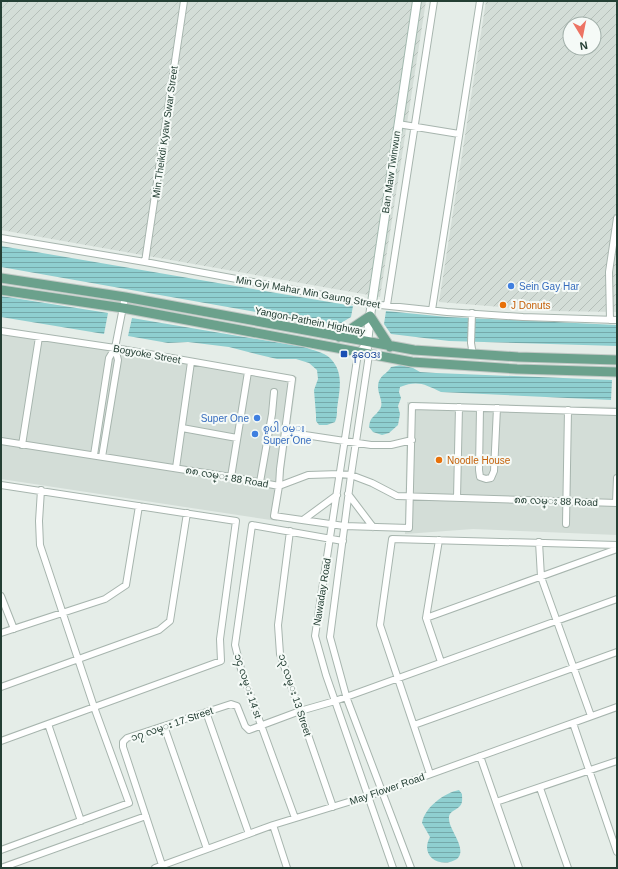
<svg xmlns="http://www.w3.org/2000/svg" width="618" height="869" font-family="Helvetica,'Noto Sans Myanmar',sans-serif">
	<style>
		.built { fill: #d3ddd7 }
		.industrial { fill: url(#industrial-furrows); fill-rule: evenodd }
		.water { fill: url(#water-rules) }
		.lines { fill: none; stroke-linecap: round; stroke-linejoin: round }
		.street-casing { stroke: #a7b5ae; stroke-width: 8 }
		.secondary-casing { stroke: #a3b9af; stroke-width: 10 }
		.primary-casing { stroke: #c2c9c6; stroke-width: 11 }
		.street { stroke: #fff; stroke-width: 6 }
		.secondary { stroke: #fff; stroke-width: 8 }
		.primary { stroke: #6ba18c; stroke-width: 9 }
		.shop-dot { fill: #3f7fe0; stroke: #f5faf7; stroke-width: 1.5 }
		.food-dot { fill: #e8710a; stroke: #f5faf7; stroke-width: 1.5 }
		.transit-dot { fill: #1a4fb4; stroke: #f5faf7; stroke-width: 1.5 }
		.labels { text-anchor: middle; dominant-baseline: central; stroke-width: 4; stroke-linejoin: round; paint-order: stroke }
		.street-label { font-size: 10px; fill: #243f34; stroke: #f5faf7 }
		.shop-label { font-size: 10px; fill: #366cbe; stroke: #f5faf7; text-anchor: start }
		.food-label { font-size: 10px; fill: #c56008; stroke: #f5faf7; text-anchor: start }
		.transit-label { font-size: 10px; fill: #164399; stroke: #f5faf7; text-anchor: start }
	</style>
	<defs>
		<pattern id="industrial-furrows" width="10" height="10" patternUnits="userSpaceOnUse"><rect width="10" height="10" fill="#d3ddd7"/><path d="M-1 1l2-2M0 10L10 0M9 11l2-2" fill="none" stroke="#b5bfb9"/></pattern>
		<pattern id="water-rules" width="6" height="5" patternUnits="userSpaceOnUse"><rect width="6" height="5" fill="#8fcfd0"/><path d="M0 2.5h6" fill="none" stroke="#75a9aa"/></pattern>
	</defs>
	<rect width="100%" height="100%" fill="#e5ede8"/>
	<path class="built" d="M1,330L297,377L277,521L1,479Z
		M407,402L617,407V535L473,529L405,534Z"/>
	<path class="industrial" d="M1,1H426L380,297L1,230Z
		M486,1H617V312L549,311L439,302ZM570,24H594V48H570Z"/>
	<path class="water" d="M1,246L353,306L351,317L336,326L1,267Z
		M1,296L108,313L104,334L1,317Z
		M386,311L447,317L617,325V346L449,341L391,334L384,324Z
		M132,318L304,347C312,350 324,352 330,358C345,373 339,392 337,409C337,414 337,417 335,422L327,425H319L316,421V415L314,390L318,379L317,370L309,363L296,359H277L260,355L229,347L188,342L168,343L128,336Z
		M401,365L413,368L420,372L436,373L612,380L611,400L441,392C425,384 417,380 400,387L399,392L401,398L398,406L400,414L398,425L389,433L382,435L373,432L369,427C370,416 375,417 380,409C385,401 375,392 379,381C382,374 388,373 391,367Z
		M459,790L462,794C462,798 463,803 460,806C456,811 448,811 449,819C449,830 468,849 457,859C441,869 419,857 430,837L422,823C425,807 444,793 459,790Z"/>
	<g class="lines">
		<g class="street-casing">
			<path id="street" d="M398,124L459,134
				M1,238L145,262L371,304L447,312L523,317L617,320
				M145,262L184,1
				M387,305L434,1
				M432,310L480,1
				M472,313L471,343L473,355
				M610,320L609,272L617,218
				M1,331L115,348L292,379L280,469L279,486L274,516L344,526L409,528L412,406L617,412
				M367,343L358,353L315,636L326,675L393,868
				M367,343L369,355L351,475L330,637L347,699L411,868
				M480,408L479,470L480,477L486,479L491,478L494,471L497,408
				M182,428L237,438
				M285,432L371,445H391L412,440
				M1,441L231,477L279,486L308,475L340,474L351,475L372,483L397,496L617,503
				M22,445L39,337
				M94,455L109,358L115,348L125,297
				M102,457L118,360L115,348
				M176,468L191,362
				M231,477L248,372
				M260,482L272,414L274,392
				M1,485L236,521L220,639L221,661L1,741
				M348,494L373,527
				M457,498L459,407
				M616,503L617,478
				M303,520L337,495
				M566,524L568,410
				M290,531L278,625L280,654L333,807
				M439,540L426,618L441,662
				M539,542L541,577L591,716
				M1,596L14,629
				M426,618L617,549
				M1,633L105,599L126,585L139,506
				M1,687L159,630L170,621L187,513
				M206,712L249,834
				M573,723L617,852
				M48,724L81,821
				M414,725L617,652
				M164,726L207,849
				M480,756L519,868
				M430,774L380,625L392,539L617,545
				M540,788L568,868
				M496,802L617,761
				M295,818L261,725L241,669L235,645L252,525L343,541
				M273,825L287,868
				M1,850L129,803L94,707L40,545L39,521L41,490
				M162,865L123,747V742L127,738L231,704L237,706L245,726L249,730L300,711L335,701L617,599
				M1,868L146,816
				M155,868L273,825L381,792L617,707"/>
		</g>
		<g class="secondary-casing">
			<path id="secondary" d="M367,343L370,316L417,1"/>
		</g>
		<g class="primary-casing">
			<path id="primary" d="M1,278L125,297L414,350L518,357L617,360
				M1,290L123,308L412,362L517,369L617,372
				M339,337L370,316L390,347"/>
		</g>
		<use href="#street" class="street"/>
		<use href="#secondary" class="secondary"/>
		<use href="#primary" class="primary"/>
	</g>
	<g class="shop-dot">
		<circle cx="511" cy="286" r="4"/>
		<circle cx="257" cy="418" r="4"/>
		<circle cx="255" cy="434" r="4"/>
	</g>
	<g class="food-dot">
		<circle cx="503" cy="305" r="4"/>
		<circle cx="439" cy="460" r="4"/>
	</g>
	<rect class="transit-dot" x="340" y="350" width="8" height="8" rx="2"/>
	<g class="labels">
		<g class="street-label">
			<text transform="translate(165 132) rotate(-82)">Min Theikdi Kyaw Swar Street</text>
			<text transform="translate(391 172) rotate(-82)">Ban Maw Twinwun</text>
			<text transform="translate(308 292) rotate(10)">Min Gyi Mahar Min Gaung Street</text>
			<text transform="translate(310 321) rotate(11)">Yangon-Pathein Highway</text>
			<text transform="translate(147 354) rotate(10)">Bogyoke Street</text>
			<text transform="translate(227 477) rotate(10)">၈၈ လမ္း 88 Road</text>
			<text transform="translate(556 501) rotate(2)">၈၈ လမ္း 88 Road</text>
			<text transform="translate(322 592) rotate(-81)">Nawaday Road</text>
			<text transform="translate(248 686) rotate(72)">၁၄ လမ္း 14 st</text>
			<text transform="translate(295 695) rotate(72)">၁၃ လမ္း 13 Street</text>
			<text transform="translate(172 724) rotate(-19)">၁၇ လမ္း 17 Street</text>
			<text transform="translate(387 789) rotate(-19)">May Flower Road</text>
		</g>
		<g class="shop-label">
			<text x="519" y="286">Sein Gay Har</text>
			<text x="249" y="418" text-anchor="end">Super One</text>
			<text x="263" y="428">စူပါ ၀မ္း<tspan x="263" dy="12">Super One</tspan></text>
		</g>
		<g class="food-label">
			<text x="511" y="305">J Donuts</text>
			<text x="447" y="460">Noodle House</text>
		</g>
		<g class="transit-label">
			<text x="352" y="354">နဝေဒး</text>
		</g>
	</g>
	<rect width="618" height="869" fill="none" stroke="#243f34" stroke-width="4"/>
	<g transform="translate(582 36) rotate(170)"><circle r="19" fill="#f5faf7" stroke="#a1afa9"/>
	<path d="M0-3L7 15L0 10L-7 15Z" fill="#ed7363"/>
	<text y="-6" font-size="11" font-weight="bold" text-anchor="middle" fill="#243f34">N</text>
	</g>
</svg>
